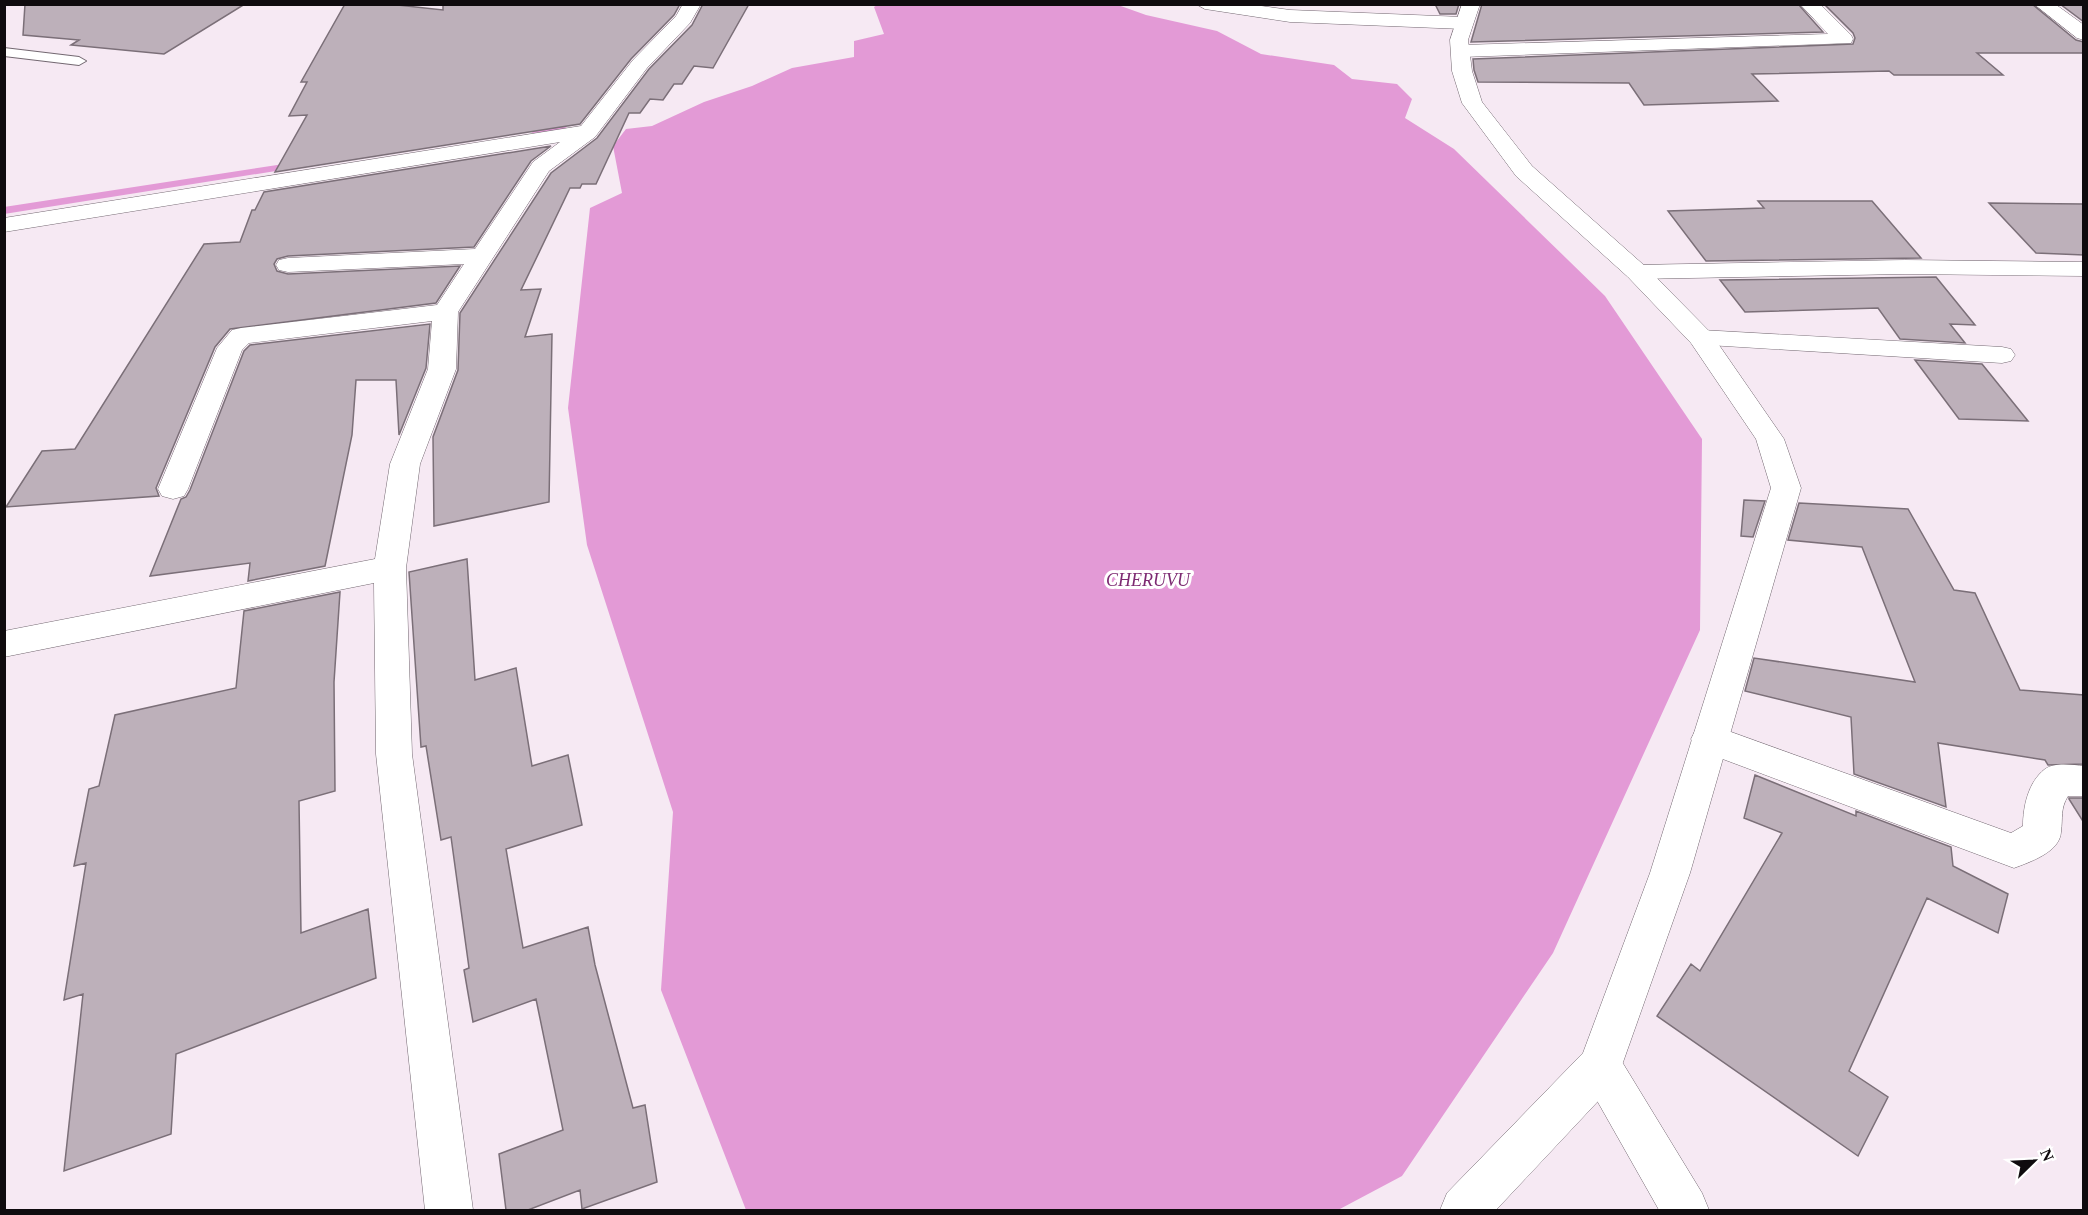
<svg xmlns="http://www.w3.org/2000/svg" width="2088" height="1215" font-family="'Times New Roman',serif">
	<style>
		.water { fill: #e39ad6 }
		.lines { fill: none; stroke-linecap: round; stroke-linejoin: round }
		.stream { fill: #e39ad6; fill-rule: evenodd }
		.building { fill: #bdb0ba; stroke: #7b6f78; stroke-width: 1.5 }
		.service-casing { stroke: #736871; stroke-width: 2 }
		.minor-casing { stroke: #736871; stroke-width: 1 }
		.tertiary-casing { stroke: #736871; stroke-width: 1 }
		.service { fill: #fff; fill-rule: evenodd }
		.minor { fill: #fff; fill-rule: evenodd }
		.tertiary { fill: #fff; fill-rule: evenodd }
		.labels { text-anchor: middle; dominant-baseline: central; stroke-width: 6; stroke-linejoin: round; paint-order: stroke }
		.water-label { font-size: 18px; font-style: italic; fill: #7d2a72; stroke: #fff }
	</style>
	<rect width="100%" height="100%" fill="#f6e9f3"/>
	<path class="water" d="M877,5H1118L1146,15L1217,31L1261,54L1334,65L1352,79L1397,84L1412,99L1405,118L1454,149L1605,296L1702,439L1700,630L1553,953L1402,1176L1338,1210H746L661,990L673,812L587,545L568,408L590,208L622,193L613,146L626,129L652,126L704,102L752,86L792,68L854,57V41L884,34L874,7Z"/>
	<g class="lines">
		<path class="stream" d="M562,125L567,128L566,130L533,133L528,130L533,127Z
			M297,162L303,165L301,167L4,214V207Z"/>
	</g>
	<path class="building" d="M25,4H245L164,54L71,45L79,40L23,35Z
		M345,4H388L443,10V4H680L674,15L631,59L580,124L275,172L307,115L289,116L307,82H301Z
		M703,4H749L713,68L694,66L682,84H674L663,100L650,99L640,113H629L596,184H582L580,188H570L521,290L541,289L525,337L552,334L549,502L434,526L433,437L458,370L460,313L551,173L597,138L649,69L692,25Z
		M1435,4H1459L1456,14H1440Z
		M1482,4H1798L1823,32L1471,42Z
		M1824,4H2032L2076,40L2084,42V53H1977L2003,75H1894L1889,71L1752,74L1778,101L1644,105L1629,83L1478,82L1474,70L1473,59L1853,44L1855,38L1853,33Z
		M2060,4H2084V22Z
		M551,146L531,161L474,247L288,256L277,259L274,264L277,271L288,274L460,266L436,303L230,329L215,347L156,488L159,496L6,507L42,451L75,449L204,244L240,242L252,210H255L264,192Z
		M1758,201H1872L1921,258L1706,261L1668,211L1764,208Z
		M1989,203L2084,204V255L2036,253Z
		M1936,277L1975,325L1950,324L1965,343L1900,339L1878,308L1745,312L1720,280Z
		M430,324L426,368L399,435L396,380H356L352,435L325,566L248,581L250,563L150,576L181,499L186,497L190,490L244,351L250,345Z
		M1915,360L1982,364L2028,421L1959,419Z
		M1744,500L1765,501L1753,537L1741,536Z
		M1799,503L1908,509L1954,590L1975,593L2020,690L2084,695V764L2048,765L2045,760L1938,743L1946,807L1854,774L1851,717L1745,691L1754,658L1915,682L1862,547L1788,540Z
		M467,559L475,680L516,668L532,766L568,755L582,825L506,849L523,948L588,927L595,965L633,1108L645,1105L657,1182L582,1209L580,1190L528,1210H506L499,1154L563,1130L536,999L473,1022L464,970L469,968L451,837L441,840L426,746L421,747L409,572Z
		M340,592L334,682L335,791L299,801L301,933L368,909L376,978L176,1054L171,1134L64,1171L83,994L64,1000L86,863L74,866L89,789L99,786L115,715L236,688L244,611Z
		M1755,775L1856,816V811L1951,847L1953,866L2008,894L1998,933L1927,898L1849,1071L1888,1097L1858,1156L1657,1016L1691,964L1700,971L1782,833L1744,818Z
		M2069,798H2084V823L2069,799Z"/>
	<g class="lines">
		<g class="service-casing">
			<path id="service" d="M4,48L79,57L86,61L79,65L4,56Z"/>
		</g>
		<g class="minor-casing">
			<path id="minor" d="M683,4H701L690,23L647,68L595,137L549,171L458,312L456,369L420,464L406,568L412,754L473,1210H425L376,754L374,583L4,657V631L375,559L390,464L428,369L432,321L249,343L242,350L188,489L184,496L173,499L162,496L158,489L217,348L232,330L241,328L437,305L464,264L288,272L279,270L276,265L279,260L288,258L475,249L533,162L560,142L4,232V218L581,126L633,60L676,16Z
				M1196,4H1247L1290,10L1463,17L1472,23L1463,29L1290,22L1205,9Z
				M1800,4H1820L1851,35L1853,39L1851,43L1462,57L1452,51L1462,45L1828,34Z
				M2034,4H2055L2084,25V40L2077,38Z
				M1905,260L2084,262V276L1905,274L1637,279L1628,277L1625,272L1628,267L1637,265Z
				M1701,330L2002,347L2011,349L2015,355L2011,361L2002,363L1692,344L1688,338L1692,332Z
				M1709,724L2011,833L2023,826C2023,807 2028,782 2045,769C2055,762 2072,765 2084,766V796H2068C2060,809 2063,817 2061,832C2060,852 2030,862 2014,868L1696,749L1691,739L1696,729Z
				M1600,1045L1616,1052L1702,1193L1709,1210H1659L1578,1067L1584,1052Z"/>
		</g>
		<g class="tertiary-casing">
			<path id="tertiary" d="M1462,4H1480L1468,40L1472,71L1482,102L1532,166L1646,267L1710,332L1784,439L1801,488L1690,873L1616,1082L1496,1210H1440L1447,1193L1583,1053L1650,873L1771,488L1756,439L1691,343L1628,277L1516,176L1462,103L1452,71L1450,40Z"/>
		</g>
		<use href="#service" class="service"/>
		<use href="#minor" class="minor"/>
		<use href="#tertiary" class="tertiary"/>
	</g>
	<g class="labels">
		<g class="water-label">
			<text x="1148" y="580">CHERUVU</text>
		</g>
	</g>
	<rect width="2088" height="1215" fill="none" stroke="#0f0b0e" stroke-width="12"/>
	<g transform="translate(2034 1161) rotate(66)" stroke="#ffffff" stroke-width="4.5" paint-order="stroke">
	<path d="M0-4.5L10 22L0 15L-10 22Z" fill="#0f0b0e"/>
	<text y="-9" font-size="16" font-weight="bold" text-anchor="middle" fill="#0f0b0e">N</text>
	</g>
</svg>
